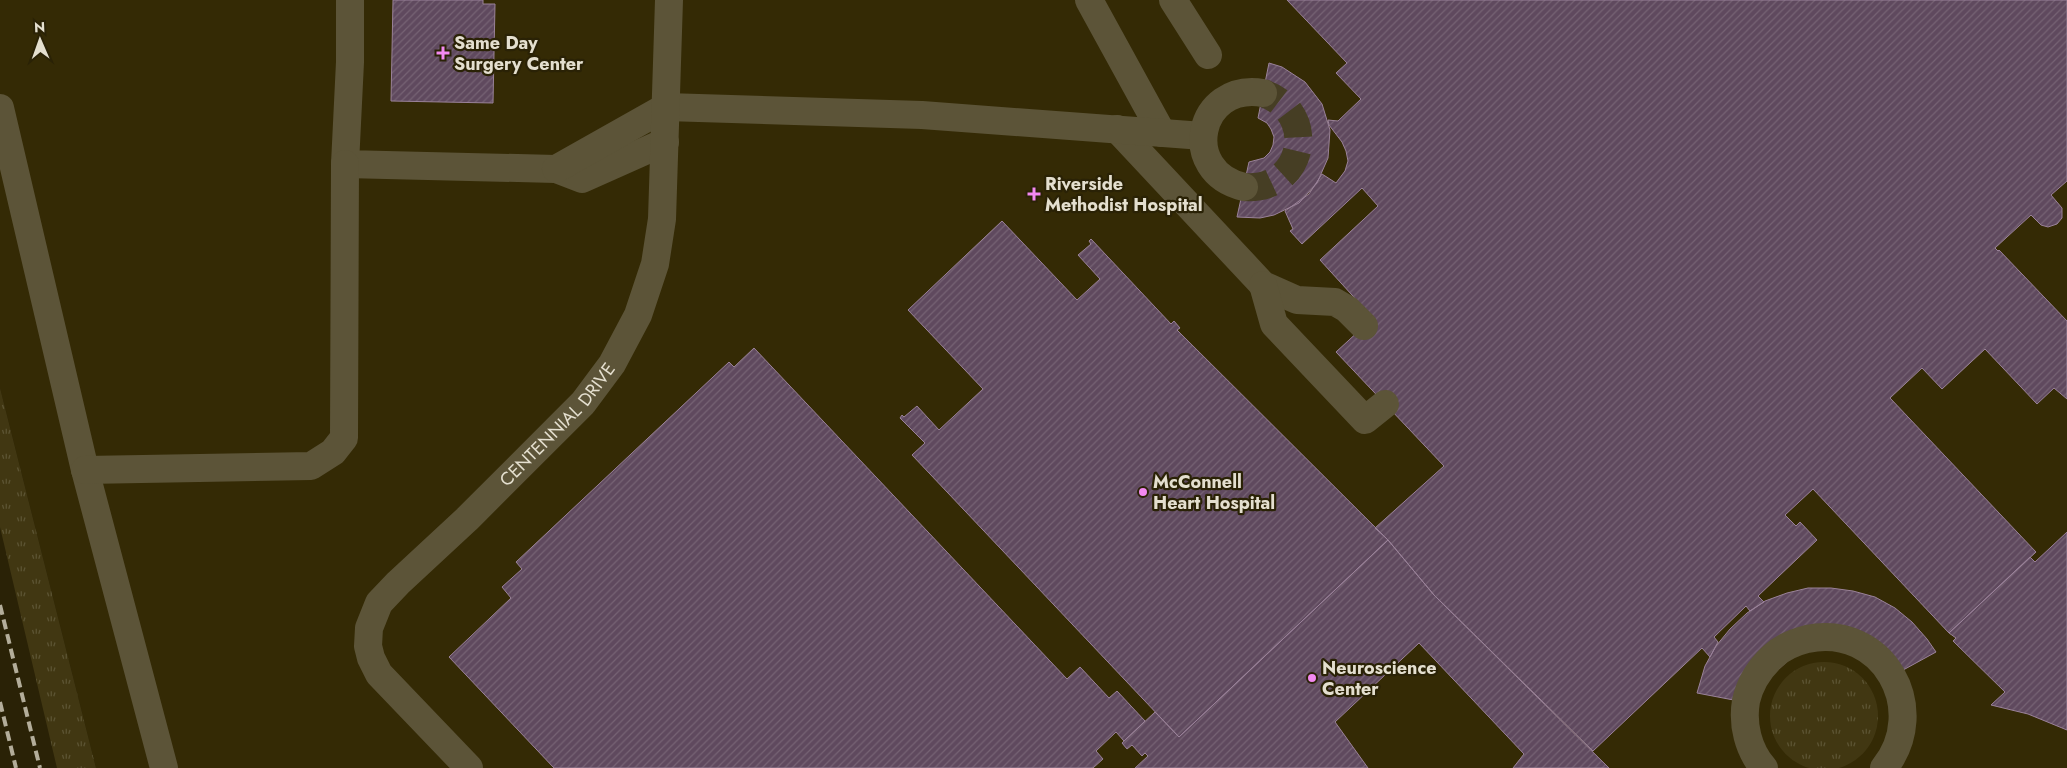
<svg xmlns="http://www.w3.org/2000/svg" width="2067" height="768" font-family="Jost,sans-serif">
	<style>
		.built { fill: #342a05 }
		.grass { fill: url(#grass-tufts) }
		.building { fill: url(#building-hatch); stroke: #9a8299 }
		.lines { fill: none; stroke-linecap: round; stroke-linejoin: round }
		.minor-tunnel { stroke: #463e24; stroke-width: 28; stroke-dasharray: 28 14; stroke-linecap: butt }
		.minor { stroke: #5c5438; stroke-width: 28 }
		.rail { stroke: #b3ad9a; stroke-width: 4; stroke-dasharray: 10 5; stroke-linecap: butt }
		.poi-dot { fill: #f389f1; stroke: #2a2206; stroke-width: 2 }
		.labels { text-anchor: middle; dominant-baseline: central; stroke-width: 4.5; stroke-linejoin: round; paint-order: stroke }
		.poi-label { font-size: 18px; font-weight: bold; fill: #e4dfcf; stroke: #2a2206; text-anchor: start }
		.street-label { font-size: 18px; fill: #e4dfcf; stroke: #2a2206 }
	</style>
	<defs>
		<pattern id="grass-tufts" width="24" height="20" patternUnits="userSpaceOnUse" patternTransform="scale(1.25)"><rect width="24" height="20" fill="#413712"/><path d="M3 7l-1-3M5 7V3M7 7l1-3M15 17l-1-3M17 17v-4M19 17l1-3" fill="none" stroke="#5c5433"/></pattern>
		<pattern id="building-hatch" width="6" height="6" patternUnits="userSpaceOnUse" patternTransform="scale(1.25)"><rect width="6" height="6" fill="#5f495e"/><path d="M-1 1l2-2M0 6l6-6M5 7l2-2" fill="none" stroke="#766374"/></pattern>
	</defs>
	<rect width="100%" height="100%" fill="#2a2206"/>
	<path class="built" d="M0,0H2067V768H96L0,388Z"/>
	<path class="grass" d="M0,388L96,768H57L0,527Z
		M1770 716a54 54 0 1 1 108 0a54 54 0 1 1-108 0Z"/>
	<path class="building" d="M393,0H483V4H495L493,103L391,101Z
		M1287,0H2067V181L2051,195L2062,208V218L2057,224L2048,227L2041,225L2031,215L1995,248L1998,251L1999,250L2067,321V399L2054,388L2037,404L1985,349L1942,389L1922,368L1890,398L2036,552L1949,633L1813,489L1785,515L1796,526L1800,522L1817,540L1758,596L1764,602L1750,611L1746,606L1714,637L1718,642L1710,657L1702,648L1593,751L1434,595L1388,540L1375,528L1444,466L1336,352L1373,318L1320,260L1378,206L1362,188L1302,244L1290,231L1293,229L1285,211L1309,194L1322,174L1336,183L1345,171L1348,161L1346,151L1342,142L1329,125L1328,120L1338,121L1361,99L1336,73L1347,63Z
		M1269,63L1282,67L1305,82L1322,104L1330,130L1328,158L1317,183L1299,203L1274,215L1260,218L1237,217L1249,162L1264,158L1270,152L1273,145L1274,137L1271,129L1267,123L1258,118Z
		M1002,221L1077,300L1100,279L1078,255L1091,244L1089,241L1091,239L1171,324L1174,321L1180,328L1177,330L1388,540L1179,737L912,455L925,443L900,418L902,415L904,417L917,406L939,430L983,389L908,310Z
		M754,348L1067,679L1080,667L1109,698L1117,691L1145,721L1124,741L1116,732L1096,751L1103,759L1093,768H554L449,657L511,598L502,587L522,569L516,562L729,362L734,367Z
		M2067,532V730L2028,714L1991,705L2005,692L1953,641L1956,638L1949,633L2030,557L2035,562Z
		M1388,540L1434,595L1609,768H1513L1524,754L1419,643L1335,722L1368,768H1135L1148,756L1145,753L1142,756L1132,745L1127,749L1122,743L1155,712L1179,737Z
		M1808,588H1831L1853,591L1875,597L1895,608L1912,622L1927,639L1936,652L1894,675L1814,636L1744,702L1697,693L1705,666L1716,646L1730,629L1747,613L1765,601L1787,593Z"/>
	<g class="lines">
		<path class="minor-tunnel" d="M1244,187C1304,192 1320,113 1263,93"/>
		<g class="minor">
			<path d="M350,0V62L345,164L556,169L582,179L665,142"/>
			<path d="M1089,0L1162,133"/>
			<path d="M1173,0L1208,55"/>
			<path d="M0,108L85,470L164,768"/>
			<path d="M1117,129L1263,285L1297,300L1335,302L1347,309L1364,326"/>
			<path d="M556,169L666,107L922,115L1203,136"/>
			<path d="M1244,187C1179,172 1197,82 1263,93"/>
			<path d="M1263,285L1274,324L1365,420L1385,404"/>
			<path d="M85,470L311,466L333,452L344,438L345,164"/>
			<path id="s1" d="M469,768L379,674L371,658L368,646L369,628L379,603L398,583L467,519L583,403L612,364L638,315L655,264L662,219L669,0"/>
			<path d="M1764,768C1748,750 1742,724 1746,701C1750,683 1760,668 1773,656C1783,647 1795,642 1807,639C1883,623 1931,709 1884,768"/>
		</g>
		<path class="rail" d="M0,605L40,768
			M0,702L16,768"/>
	</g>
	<g class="poi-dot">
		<path d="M440.5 45.5h5v5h5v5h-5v5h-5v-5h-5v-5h5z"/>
		<path d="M1031.5 186.5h5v5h5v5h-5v5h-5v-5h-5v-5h5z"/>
		<circle cx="1143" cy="492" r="5"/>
		<circle cx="1312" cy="678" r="5"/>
	</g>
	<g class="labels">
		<g class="poi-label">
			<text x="454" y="43">Same Day<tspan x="454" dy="21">Surgery Center</tspan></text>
			<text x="1045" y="184">Riverside<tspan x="1045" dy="21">Methodist Hospital</tspan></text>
			<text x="1153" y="482">McConnell<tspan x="1153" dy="21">Heart Hospital</tspan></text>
			<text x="1322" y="668">Neuroscience<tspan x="1322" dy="21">Center</tspan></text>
		</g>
		<g class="street-label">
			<text stroke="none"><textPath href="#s1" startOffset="458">CENTENNIAL DRIVE</textPath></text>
		</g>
	</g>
	<g transform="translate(40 40) rotate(358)" stroke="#2a2206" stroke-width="4" paint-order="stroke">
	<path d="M0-4L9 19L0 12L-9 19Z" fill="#e4dfcf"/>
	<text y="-8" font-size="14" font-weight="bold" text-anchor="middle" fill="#e4dfcf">N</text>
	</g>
</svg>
